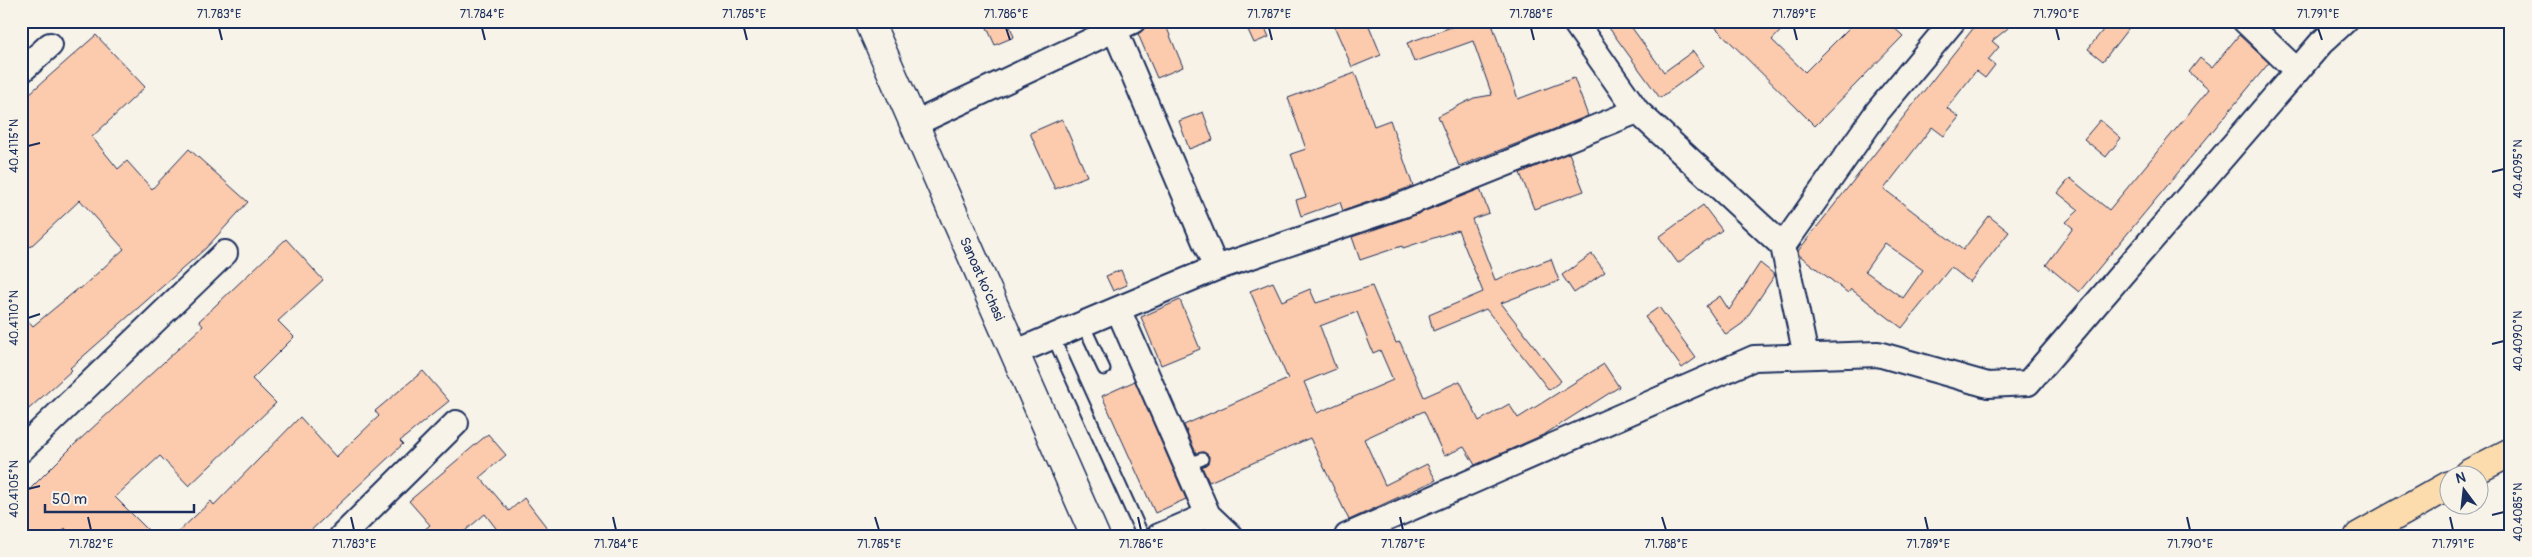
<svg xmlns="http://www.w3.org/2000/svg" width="2532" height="557" font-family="Pangolin,sans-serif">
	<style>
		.building { fill: #fccaac; stroke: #1b2f5e; fill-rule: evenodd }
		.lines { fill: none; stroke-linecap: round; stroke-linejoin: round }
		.lane-casing { stroke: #1b2f5e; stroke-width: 15 }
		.street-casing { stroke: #1b2f5e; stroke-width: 28 }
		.secondary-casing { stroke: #1b2f5e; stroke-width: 31 }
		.highway-casing { stroke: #1b2f5e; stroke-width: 31 }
		.lane { stroke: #f7f3e8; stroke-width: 11 }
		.street { stroke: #f7f3e8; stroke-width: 24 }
		.secondary { stroke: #f7f3e8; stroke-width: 28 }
		.highway { stroke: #fcdcac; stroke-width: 28 }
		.ticks { fill: none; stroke: #1b2f5e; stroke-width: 2 }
		.labels { text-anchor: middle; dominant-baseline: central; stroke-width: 4; stroke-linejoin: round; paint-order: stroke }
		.street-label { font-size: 14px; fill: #1b2f5e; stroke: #f7f3e8 }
		.neatline { fill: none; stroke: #1b2f5e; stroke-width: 2 }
		.ticks-label { font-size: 12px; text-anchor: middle; fill: #1b2f5e }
	</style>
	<rect width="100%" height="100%" fill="#f7f3e8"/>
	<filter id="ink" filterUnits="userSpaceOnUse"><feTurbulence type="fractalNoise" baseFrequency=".02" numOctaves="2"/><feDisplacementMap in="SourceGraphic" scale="10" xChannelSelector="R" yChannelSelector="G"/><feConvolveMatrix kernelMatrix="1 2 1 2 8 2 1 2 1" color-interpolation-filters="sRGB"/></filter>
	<g filter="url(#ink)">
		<path class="building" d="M984,21H1008L1014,37L995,45Z
			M1147,21H1164L1183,67L1157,78L1138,34L1145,28Z
			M1244,21H1262L1269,37L1254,43Z
			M1332,21H1367L1381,55L1352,67Z
			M1468,21H1491L1518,99L1574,78L1588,116L1459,166L1438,116L1474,98L1492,95L1473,41L1414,62L1407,43Z
			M1604,21H1627L1664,72L1693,51L1704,66L1660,98Z
			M1709,21H1790L1772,40L1805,72L1856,21H1887L1903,36L1815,126Z
			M1979,21H2017L1992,41L1999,47L1988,60L1995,65L1985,78L1976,71L1947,108L1959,117L1944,136L1932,127L1884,189L1963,250L1989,216L2009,232L1970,282L1951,267L1902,328L1851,289L1848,293L1799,255L1798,251ZM1885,243L1923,270L1903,298L1865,271Z
			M2110,21H2134L2103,61L2088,49Z
			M96,35L145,87L92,137L118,169L127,161L152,189L189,149L248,202L206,248L70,368L72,370L21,416V313L33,326L79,288L80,289L124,249L80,200L30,247L21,237V101Z
			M2239,35L2269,63L2079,292L2046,265L2073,228L2066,222L2079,210L2058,193L2070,178L2109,210L2209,89L2189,72L2200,58L2212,68Z
			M1355,73L1374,126L1390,120L1413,186L1343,211L1340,202L1301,216L1296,200L1306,197L1291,154L1306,149L1288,98Z
			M1203,112L1213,140L1189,149L1179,121Z
			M1062,119L1087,176L1055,189L1030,133Z
			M2100,120L2121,138L2106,157L2084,139Z
			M1569,153L1584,191L1534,209L1520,173Z
			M1480,189L1489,213L1472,219L1495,280L1551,259L1559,281L1501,303L1561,381L1549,390L1486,309L1433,331L1429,315L1483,292L1458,230L1403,248L1402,246L1360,260L1352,237L1408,218Z
			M1703,205L1722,230L1678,263L1659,237Z
			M286,239L323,280L278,321L294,337L252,379L276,403L189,486L160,456L115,497L154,536H73L65,528L58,536H21V498L75,444L203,326L199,321Z
			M1592,254L1605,272L1574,293L1562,275Z
			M1760,263L1775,275L1743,323L1726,335L1706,306L1720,296L1729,310Z
			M1121,270L1127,285L1113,291L1106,276Z
			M1273,282L1282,301L1310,289L1316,303L1372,286L1396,343L1400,342L1424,397L1460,381L1479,421L1509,404L1518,418L1604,364L1619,387L1545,434L1475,465L1464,447L1444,456L1424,411L1364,439L1385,485L1427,464L1436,480L1349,520L1310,438L1209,482L1202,467L1208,463L1209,456L1204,452L1196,453L1184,425L1288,379L1250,291ZM1357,312L1373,353L1380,350L1393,380L1317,413L1304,382L1336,369L1320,326Z
			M1180,300L1200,349L1161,365L1141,317Z
			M1659,307L1696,358L1682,368L1645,317Z
			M423,371L449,401L400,441L403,444L305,536H174L211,501L214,505L300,417L336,457L379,416L375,411Z
			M1135,381L1186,499L1155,513L1102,396Z
			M488,434L506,455L480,477L509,511L524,498L548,529L539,536H502L485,514L459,536H417L430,525L409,501Z"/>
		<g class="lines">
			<g class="lane-casing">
				<path id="lane" d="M1083,324L1104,369
					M1053,337L1143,536
					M1186,465L1202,459"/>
			</g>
			<g class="street-casing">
				<path id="street" d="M1111,21L1216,268
					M1574,21L1637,111
					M2245,21L2297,71
					M21,71L50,45
					M914,124L1133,21
					M1014,353L1118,309
					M1806,356L1783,246L1878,111L1953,21
					M21,450L225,253
					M1208,515L1118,309L1216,268L1403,205L1637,111L1783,246
					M342,536L456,423
					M1159,536L1208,515L1230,536
					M1347,536L1754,358L1878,354L1988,385L2028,383L2321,43L2345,21"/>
			</g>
			<g class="secondary-casing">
				<path id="secondary" d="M869,21L1095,536"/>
			</g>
			<g class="highway-casing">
				<path id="highway" d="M2468,474L2511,452
					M2359,536L2450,485"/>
			</g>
			<use href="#lane" class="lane"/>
			<use href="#street" class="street"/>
			<use href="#secondary" class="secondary"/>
			<use href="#highway" class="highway"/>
		</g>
	</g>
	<path class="ticks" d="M219,28L222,40M482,28L485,40M744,28L747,40M1006,28L1010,40M1269,28L1272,40M1531,28L1534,40M1794,28L1797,40M2056,28L2059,40M2318,28L2322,40M28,146L40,143M2492,172L2504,169M28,318L40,314M2492,344L2504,341M28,489L40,486M2492,515L2504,512M88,517L91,530M351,517L354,530M613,517L616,530M875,517L879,530M1138,517L1141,530M1400,517L1403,530M1662,517L1666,530M1925,517L1928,530M2187,517L2190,530M2450,517L2453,530"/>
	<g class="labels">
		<g class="street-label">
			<text transform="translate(982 279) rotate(66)">Sanoat ko'chasi</text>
		</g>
	</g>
	<rect width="2532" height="557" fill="none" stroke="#f7f3e8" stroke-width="55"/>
	<g transform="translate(2464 490) rotate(345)"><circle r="24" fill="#f7f3e8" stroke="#9fa5b1"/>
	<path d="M0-4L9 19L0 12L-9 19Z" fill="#1b2f5e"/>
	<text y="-8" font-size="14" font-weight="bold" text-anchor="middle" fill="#1b2f5e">N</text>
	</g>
	<path d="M45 504v8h149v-8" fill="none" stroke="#1b2f5e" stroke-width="2.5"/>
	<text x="52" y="504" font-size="15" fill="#1b2f5e" stroke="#f7f3e8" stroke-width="4" paint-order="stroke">50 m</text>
	<rect x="28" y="28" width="2476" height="502" class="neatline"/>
	<g class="ticks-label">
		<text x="219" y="18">71.783°E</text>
		<text x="482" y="18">71.784°E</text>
		<text x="744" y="18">71.785°E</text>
		<text x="1006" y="18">71.786°E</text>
		<text x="1269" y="18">71.787°E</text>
		<text x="1531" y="18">71.788°E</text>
		<text x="1794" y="18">71.789°E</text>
		<text x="2056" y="18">71.790°E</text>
		<text x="2318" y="18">71.791°E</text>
		<text transform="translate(14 146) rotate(-90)" y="4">40.4115°N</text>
		<text transform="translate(2518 169) rotate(-90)" y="4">40.4095°N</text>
		<text transform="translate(14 318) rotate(-90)" y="4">40.4110°N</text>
		<text transform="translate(2518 341) rotate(-90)" y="4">40.4090°N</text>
		<text transform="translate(14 489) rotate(-90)" y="4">40.4105°N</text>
		<text transform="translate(2518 512) rotate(-90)" y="4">40.4085°N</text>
		<text x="91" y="548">71.782°E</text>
		<text x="354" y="548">71.783°E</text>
		<text x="616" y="548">71.784°E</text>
		<text x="879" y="548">71.785°E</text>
		<text x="1141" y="548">71.786°E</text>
		<text x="1403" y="548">71.787°E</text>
		<text x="1666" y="548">71.788°E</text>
		<text x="1928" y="548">71.789°E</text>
		<text x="2190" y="548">71.790°E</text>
		<text x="2453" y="548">71.791°E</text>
	</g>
</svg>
